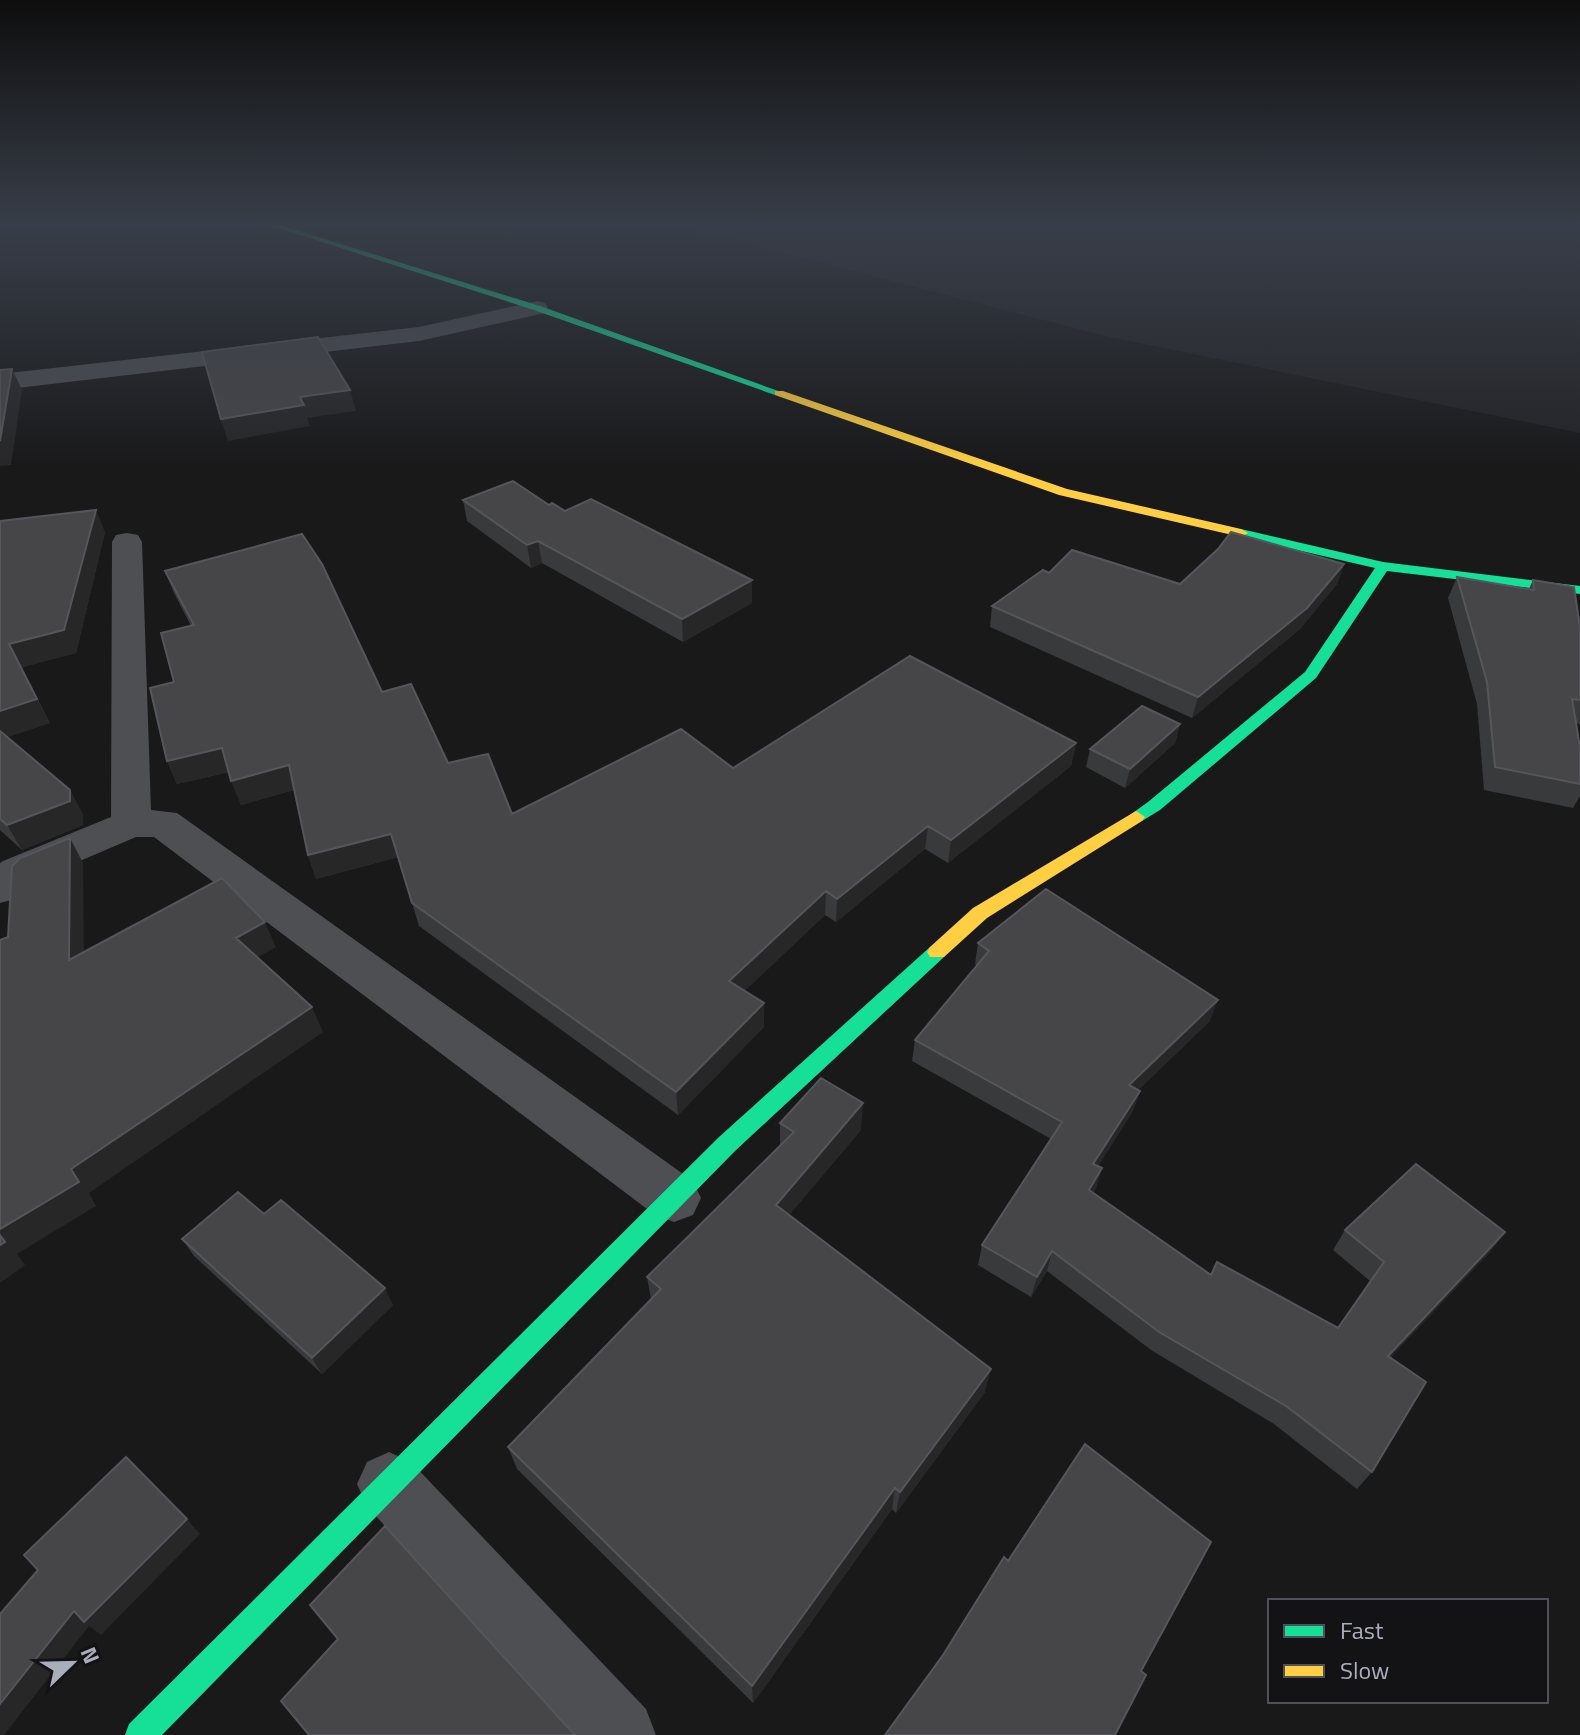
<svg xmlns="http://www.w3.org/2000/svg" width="1580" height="1735" font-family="'Titillium Web',sans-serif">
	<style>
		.built { fill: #232326 }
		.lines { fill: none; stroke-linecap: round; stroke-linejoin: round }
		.street { fill: #4d4f53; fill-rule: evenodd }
		.fast { fill: #16e098; fill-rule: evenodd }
		.slow { fill: #ffcf43; fill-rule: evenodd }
		.wall { fill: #393a3c }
		.shaded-wall { fill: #272728 }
		.building { fill: #464649; stroke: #55565b; stroke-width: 2 }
	</style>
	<rect width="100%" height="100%" fill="#19191a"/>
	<path class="built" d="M679,226H1580V433L1105,336Z"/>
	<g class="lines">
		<path class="street" d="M537,301L545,303L548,308L545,313L419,341L0,390V374L419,327Z
			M127,533L138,535L142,542L151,810L177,813L693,1181L701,1198L693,1215L674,1222L655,1215L154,837H136L33,881L15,899L0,903V863L3,861L111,817L112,542L116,535Z
			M389,1452L411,1462L646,1709L656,1735H572L367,1506L357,1484L367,1462Z"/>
		<path class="fast" d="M272,226H283L540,306L784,393L775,395L534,310Z
			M1241,529L1383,562L1580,586V594L1387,571L1316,678L1160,810L1142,821H1130L1127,817L1148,802L1305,672L1375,568L1236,536V530Z
			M937,945L944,947L947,952L944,957L735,1151L162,1735H125L129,1724L719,1137L930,947Z"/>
		<path class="slow" d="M775,391H783L1067,489L1241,529L1248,533L1241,537L1059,495L775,395Z
			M1136,811L1145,817L1142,821L987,918L944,957H930L927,952L930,947L973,908Z"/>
	</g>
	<path class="wall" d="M463,500L549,505L565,511L752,603L683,642L542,563L531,568L467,521Z
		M0,521L105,532L76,653L21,667L50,723L7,737L70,790L83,815V825L22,850L0,830Z
		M1344,564L1337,584L1300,629L1192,718L990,627L992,606L1049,573L1180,584Z
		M165,571L382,692L448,763L512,814L733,768L1076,743L1071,766L948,863L925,849L836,922L825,915L744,991L764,1003V1027L678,1115L419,926L398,857L316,879L308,855L294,790L241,805L229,772L177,784L167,761L174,682L191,626L174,593Z
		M1457,577L1529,589L1533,580L1580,627V724L1576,723L1580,747V796L1573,808L1484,790L1477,704L1448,598Z
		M1180,724L1175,743L1125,788L1086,767L1090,749Z
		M978,943L1210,1021L1138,1090L1140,1091L1133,1111L1098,1166L1102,1168L1093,1193L1211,1275L1338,1328L1370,1281L1333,1250L1345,1230L1505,1232L1490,1252L1390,1357L1372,1472L1357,1489L1274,1424L1151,1350L1047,1271L1031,1297L978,1265L982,1245L1051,1139L912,1061L915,1040L977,965L975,964Z
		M780,1123L861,1130L789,1215L985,1392L896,1513L892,1509L753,1703L517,1469L508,1447L651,1299L647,1277L780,1145Z
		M264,1214L393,1305L322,1374L194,1256L182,1239Z"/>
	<path class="shaded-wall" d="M12,369L22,390L11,465L0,466V441Z
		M350,390L356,411L307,418L310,426L228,441L221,419L300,397Z
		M96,510L105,532L76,653L21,668L9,644Z
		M538,541L542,563L531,568L527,545Z
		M1344,564L1337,584L1300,629L1192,718L1198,697Z
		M752,580V603L683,642L682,619Z
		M37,699L50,723L0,740V711Z
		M1180,724L1175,743L1125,788L1130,769Z
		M1076,743L1071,766L948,863L951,840Z
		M222,748L232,771L177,784L167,761Z
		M289,765L297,789L241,805L231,781Z
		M70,790L83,815V825L22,850L7,825Z
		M928,826L925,849L836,922L837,899Z
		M391,834L398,857L316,879L308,855Z
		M70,838L83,863L84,985L69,960Z
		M826,891L825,915L730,1005L729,981Z
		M265,922L276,947L248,963L236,938Z
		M1218,1000L1210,1021L1122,1106L1129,1085Z
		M764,1003V1027L678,1115L676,1092Z
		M312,1007L323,1032L89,1193L96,1206L17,1254L25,1265L0,1283V1229L71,1169Z
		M1140,1091L1133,1111L1087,1184L1093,1164Z
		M863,1103L861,1130L776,1231V1205Z
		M1102,1168L1096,1189L1083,1210L1089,1190Z
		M1505,1232L1490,1252L1375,1374L1388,1356Z
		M1052,1251L1047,1271L1031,1297L1037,1277Z
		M385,1288L393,1305L322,1374L312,1358Z
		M991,1369L985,1392L896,1513L900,1492Z
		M895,1488L892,1509L753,1703L752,1686Z
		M187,1519L200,1534L101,1635L89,1626L4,1735H0V1704L74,1611Z"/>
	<path class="building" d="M318,337L350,390L300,397L304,405L221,419L202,352Z
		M12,369L0,441V370Z
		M513,481L549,505L552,503L565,511L591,499L752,580L682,619L538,541L527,545L463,500Z
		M96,510L64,630L9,644L37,699L0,711V521Z
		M1231,532L1344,564L1307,608L1198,697L992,606L1043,570L1049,573L1072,550L1180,584L1218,549Z
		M302,534L322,564L382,692L411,684L448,763L488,754L512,814L681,729L733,768L910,656L1076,743L951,840L928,826L837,899L826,891L729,981L764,1003L676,1092L412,903L391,834L308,855L289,765L231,781L222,748L167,761L150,688L174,682L161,633L194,625L165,571Z
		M1457,577L1534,590L1533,580L1574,587L1580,627V700L1572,699L1580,747V784L1495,767L1487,682Z
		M1142,706L1180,724L1130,769L1090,749Z
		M0,731L70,790V801L7,825L0,819Z
		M70,838L69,960L222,878L265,922L236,938L312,1007L71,1169L79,1182L0,1229V940L8,937L12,866L20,858Z
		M1046,889L1218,1000L1129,1085L1140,1091L1093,1164L1102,1168L1089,1190L1211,1275L1217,1262L1338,1328L1384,1262L1345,1230L1416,1164L1505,1232L1388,1356L1426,1382L1372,1472L1286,1406L1159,1332L1052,1251L1037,1277L982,1245L1062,1122L915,1040L989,951L978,943Z
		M821,1078L863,1103L776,1205L991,1369L900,1492L895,1488L752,1686L508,1447L661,1289L647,1277L794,1132L780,1123Z
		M238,1192L264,1214L281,1200L385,1288L312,1358L182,1239Z
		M0,1235L5,1242L0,1245Z
		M1085,1444L1211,1542L1141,1671L1146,1675L1115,1735H885L943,1655L1004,1557L1008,1561Z
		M126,1457L187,1519L84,1622L74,1611L0,1704V1614L38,1570L24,1555Z
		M385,1526L562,1721L575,1735H309L281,1701L338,1639L310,1605Z"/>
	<linearGradient id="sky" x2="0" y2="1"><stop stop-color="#0e0e0e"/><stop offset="0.48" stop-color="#383e49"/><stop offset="1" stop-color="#383e49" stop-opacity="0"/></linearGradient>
	<rect width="1580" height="468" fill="url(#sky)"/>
	<rect x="1268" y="1599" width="280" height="104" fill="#131316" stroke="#4f5158" stroke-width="2"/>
	<rect x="1284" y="1625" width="40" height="12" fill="#16e098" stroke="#4f5158" stroke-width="2"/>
	<text x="1340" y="1639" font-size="24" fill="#aaaebb">Fast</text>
	<rect x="1284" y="1665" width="40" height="12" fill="#ffcf43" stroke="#4f5158" stroke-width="2"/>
	<text x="1340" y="1679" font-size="24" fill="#aaaebb">Slow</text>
	<g transform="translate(72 1663) rotate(67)" stroke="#131316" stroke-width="6" paint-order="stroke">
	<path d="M0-6L14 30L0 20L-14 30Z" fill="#aaaebb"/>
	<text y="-12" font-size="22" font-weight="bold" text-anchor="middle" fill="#aaaebb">N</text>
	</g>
</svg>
